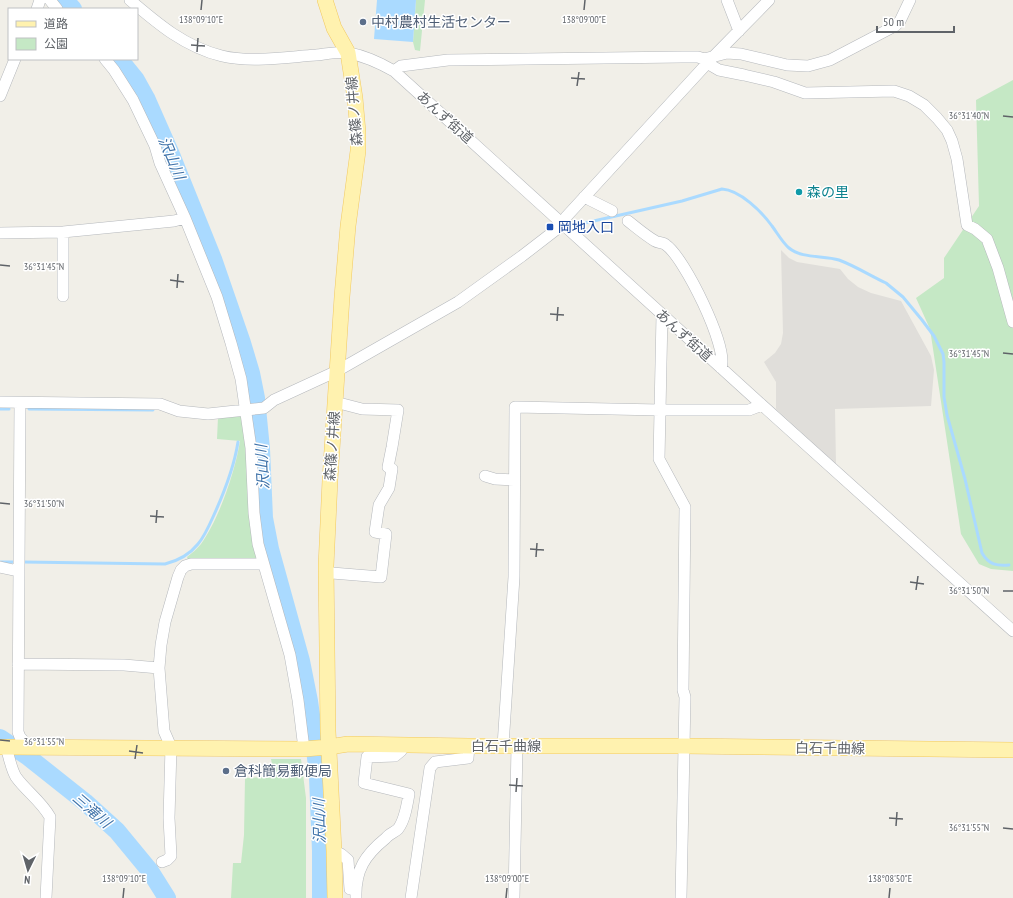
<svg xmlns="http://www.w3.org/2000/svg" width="1013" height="898" font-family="'PT Sans Narrow','Noto Sans JP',sans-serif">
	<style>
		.industrial { fill: #e0deda }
		.green { fill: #c5e8c5 }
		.water { fill: #aadaff }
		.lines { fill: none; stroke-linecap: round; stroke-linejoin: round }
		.stream { stroke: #aadaff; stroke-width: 3 }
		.river { stroke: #aadaff; stroke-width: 18 }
		.minor-casing { stroke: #b5b8bc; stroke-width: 12 }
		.major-casing { stroke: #f2c960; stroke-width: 16 }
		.minor { stroke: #fff; stroke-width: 11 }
		.major { stroke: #fff2af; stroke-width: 15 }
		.ticks { fill: none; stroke: #5f6368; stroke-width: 1.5 }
		.service-dot { fill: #5c6f8a; stroke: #fff; stroke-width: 1.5 }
		.culture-dot { fill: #0f9aa8; stroke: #fff; stroke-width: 1.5 }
		.transit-dot { fill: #1a4fb4; stroke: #fff; stroke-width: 1.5 }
		.labels { text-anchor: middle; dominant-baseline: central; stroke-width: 3; stroke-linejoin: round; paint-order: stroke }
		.service-label { font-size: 14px; fill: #4e5e75; stroke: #fff; text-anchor: start }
		.street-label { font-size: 14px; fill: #5f6368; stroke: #fff }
		.culture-label { font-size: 14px; fill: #0d838f; stroke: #fff; text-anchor: start }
		.transit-label { font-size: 14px; fill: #164399; stroke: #fff; text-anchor: start }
		.water-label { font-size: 15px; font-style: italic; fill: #4174aa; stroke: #fff }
		.ticks-label { font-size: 10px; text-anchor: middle; fill: #5f6368; stroke: #fff; stroke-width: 3; stroke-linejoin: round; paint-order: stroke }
	</style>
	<rect width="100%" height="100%" fill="#f1efe8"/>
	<path class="industrial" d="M781,250L789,258L797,262L840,269L848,279L858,287L871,293L901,301L931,356L934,370L931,406L835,409L836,464L776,409V382L764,362L775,353L781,344L783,333Z"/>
	<path class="green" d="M416,0H425L420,51L415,50L413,42Z
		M1013,80V571L991,569L979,564L961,534L930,329L916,298L944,278V258L979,206L976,100Z
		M238,414L242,416L257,556L255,559L188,560L187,557C192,553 197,549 201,544C219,519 235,472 240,441L217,439L218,417Z
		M271,759H301L306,798V898H231L233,863H241L244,835L245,778L267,777L274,775Z"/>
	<path class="water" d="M377,0H416L413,42L374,39Z"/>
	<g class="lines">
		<path class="stream" d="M576,225L682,201L722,189C740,190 762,212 772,226C778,234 782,242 789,248C802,259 824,255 839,260C855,266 871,276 886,283L903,297L922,320L934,336L943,354L944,362V397L947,415L965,479L982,553C989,565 997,566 1009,565
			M0,409H9
			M29,409L153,410
			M0,562H14
			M23,562L165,564C177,561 190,554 198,544C204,537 209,526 213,517C224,493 234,468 238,442
			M0,739H1"/>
		<path class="river" d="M65,0L73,9
			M119,59L136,80L146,98L172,157L213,259L242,343L251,373L256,398L261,449L264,518L270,549L301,661L309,701L313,729L318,777L321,851V898
			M0,738L27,756L85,802L117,831L150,871L167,898"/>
		<g class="minor-casing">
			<path id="minor" d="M50,0L57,9
				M130,0C158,24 185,47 222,56C251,63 287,57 316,55C326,54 339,51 349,53C365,56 380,63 394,71L762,405L1013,631
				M727,0L739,31
				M37,9L40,0
				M105,59L114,70L133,100L155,146L160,163L185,218L217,297L231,343L241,379L251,448L254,513L258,544L290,655L298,700L304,749
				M707,63L719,70L744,75L774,82L805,93L894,91L909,96L924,105L937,118L947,130L952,141L957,159L967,225L975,229L987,239L998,268L1013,322
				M394,71L401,66L448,60L682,57H698L704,59L727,53L741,54L787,65L808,66L830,60L895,26L900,21L910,0
				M0,96L15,59
				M584,197L612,211
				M628,221C637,228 645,235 655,241C658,243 663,242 666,245C684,257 729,348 721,368
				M63,232V296
				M0,233L63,232L174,221L185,218
				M662,315L659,459L685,507L683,690L685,697L681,898
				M0,402L160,404L179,411L208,414L264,408L274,400L337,371L458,302L522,256L557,229L566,217L713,57L769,0
				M20,403L18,732L20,737L29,747
				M485,476L495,479L514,480
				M0,567L18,571
				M332,573L381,577L386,534L375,532L379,505L389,488L392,469L388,467L392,447L398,410L362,409L335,402
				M18,664L124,665L159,668
				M503,746L514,577L515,407L660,410H749L762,405
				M6,747C9,756 11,769 16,777C26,791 41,801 50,817L46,898
				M334,851L341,854L348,860L350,889
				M162,862L167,860L171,856L169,818L171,747L164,731L159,668L161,645L165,622L178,577L181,570L185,566L191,564H263
				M356,898C355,870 365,855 386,838C389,834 395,832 398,829C405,820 407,805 409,794L364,783L367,757L395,756L401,751L404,745
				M411,898L430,768L435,762L468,758L469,746
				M514,898L517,746"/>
		</g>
		<g class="major-casing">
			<path id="major" d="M325,0L334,28L348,53L355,98L358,132V151L348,226L342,297L330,480L326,566L328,731L334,851L335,898
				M0,747L304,749L329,747L348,744L469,746H683L1013,750"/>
		</g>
		<use href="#minor" class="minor"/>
		<use href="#major" class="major"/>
	</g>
	<path class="ticks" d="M201,10L202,0M584,10L585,0M191,45L205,46M197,52L198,38M571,78L585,79M577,86L579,72M1003,116L1013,117M0,265L10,266M170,280L184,282M177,288L178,274M550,314L564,315M557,321L558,307M1003,353L1013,354M0,503L10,504M150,516L164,517M156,523L157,510M530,549L544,550M536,557L537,543M910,582L924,584M916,590L918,576M1003,591H1013M0,740L10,741M129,751L143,753M135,759L137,745M509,785L523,786M516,792L517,778M889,818L903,819M896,826L897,812M1003,828L1013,829M123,898L124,888M506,898L507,888M889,898L890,888"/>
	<g class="service-dot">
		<circle cx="363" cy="22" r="4"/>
		<circle cx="226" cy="771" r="4"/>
	</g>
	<circle class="culture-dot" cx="799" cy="192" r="4"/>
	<rect class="transit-dot" x="546" y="223" width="8" height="8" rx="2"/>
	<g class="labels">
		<g class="service-label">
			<text x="371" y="22">中村農村生活センター</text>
			<text x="234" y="771">倉科簡易郵便局</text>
		</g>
		<g class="street-label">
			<text transform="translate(354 111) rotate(-95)">森篠ノ井線</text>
			<text transform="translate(445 117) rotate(42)">あんず街道</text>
			<text transform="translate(684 335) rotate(42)">あんず街道</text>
			<text transform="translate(332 446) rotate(-86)">森篠ノ井線</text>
			<text x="506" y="746">白石千曲線</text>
			<text transform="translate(830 748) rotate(1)">白石千曲線</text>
		</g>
		<g class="culture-label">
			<text x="807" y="192">森の里</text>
		</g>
		<g class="transit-label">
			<text x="558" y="227">岡地入口</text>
		</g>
		<g class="water-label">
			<text transform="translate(172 158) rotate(67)">沢山川</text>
			<text transform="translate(262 467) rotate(-93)">沢山川</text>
			<text transform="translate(92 810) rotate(41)">三滝川</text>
			<text transform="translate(319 821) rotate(-91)">沢山川</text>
		</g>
	</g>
	<g class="ticks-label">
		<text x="201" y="23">138°09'10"E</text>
		<text x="584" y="23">138°09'00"E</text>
		<text x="969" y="119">36°31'40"N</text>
		<text x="44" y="270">36°31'45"N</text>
		<text x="969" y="357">36°31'45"N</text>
		<text x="44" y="507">36°31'50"N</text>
		<text x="969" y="594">36°31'50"N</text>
		<text x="44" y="745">36°31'55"N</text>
		<text x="969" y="831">36°31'55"N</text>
		<text x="124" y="882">138°09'10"E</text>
		<text x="507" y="882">138°09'00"E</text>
		<text x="890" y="882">138°08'50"E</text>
	</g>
	<rect x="8" y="8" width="130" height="52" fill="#ffffff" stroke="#bfc1c3"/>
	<rect x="16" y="21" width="20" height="6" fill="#fff2af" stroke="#bfc1c3"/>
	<text x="44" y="28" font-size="12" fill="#5f6368">道路</text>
	<rect x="16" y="38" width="20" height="12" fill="#c5e8c5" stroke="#bfc1c3"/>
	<text x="44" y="48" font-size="12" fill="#5f6368">公園</text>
	<g transform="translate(28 870) rotate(185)" stroke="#ffffff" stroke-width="3" paint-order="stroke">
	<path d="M0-3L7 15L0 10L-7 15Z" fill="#5f6368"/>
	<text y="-6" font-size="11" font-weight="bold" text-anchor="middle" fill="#5f6368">N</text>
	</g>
	<path d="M877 26v6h77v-6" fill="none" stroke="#5f6368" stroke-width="2"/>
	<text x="883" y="26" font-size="12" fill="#5f6368" stroke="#ffffff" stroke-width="3" paint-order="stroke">50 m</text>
</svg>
